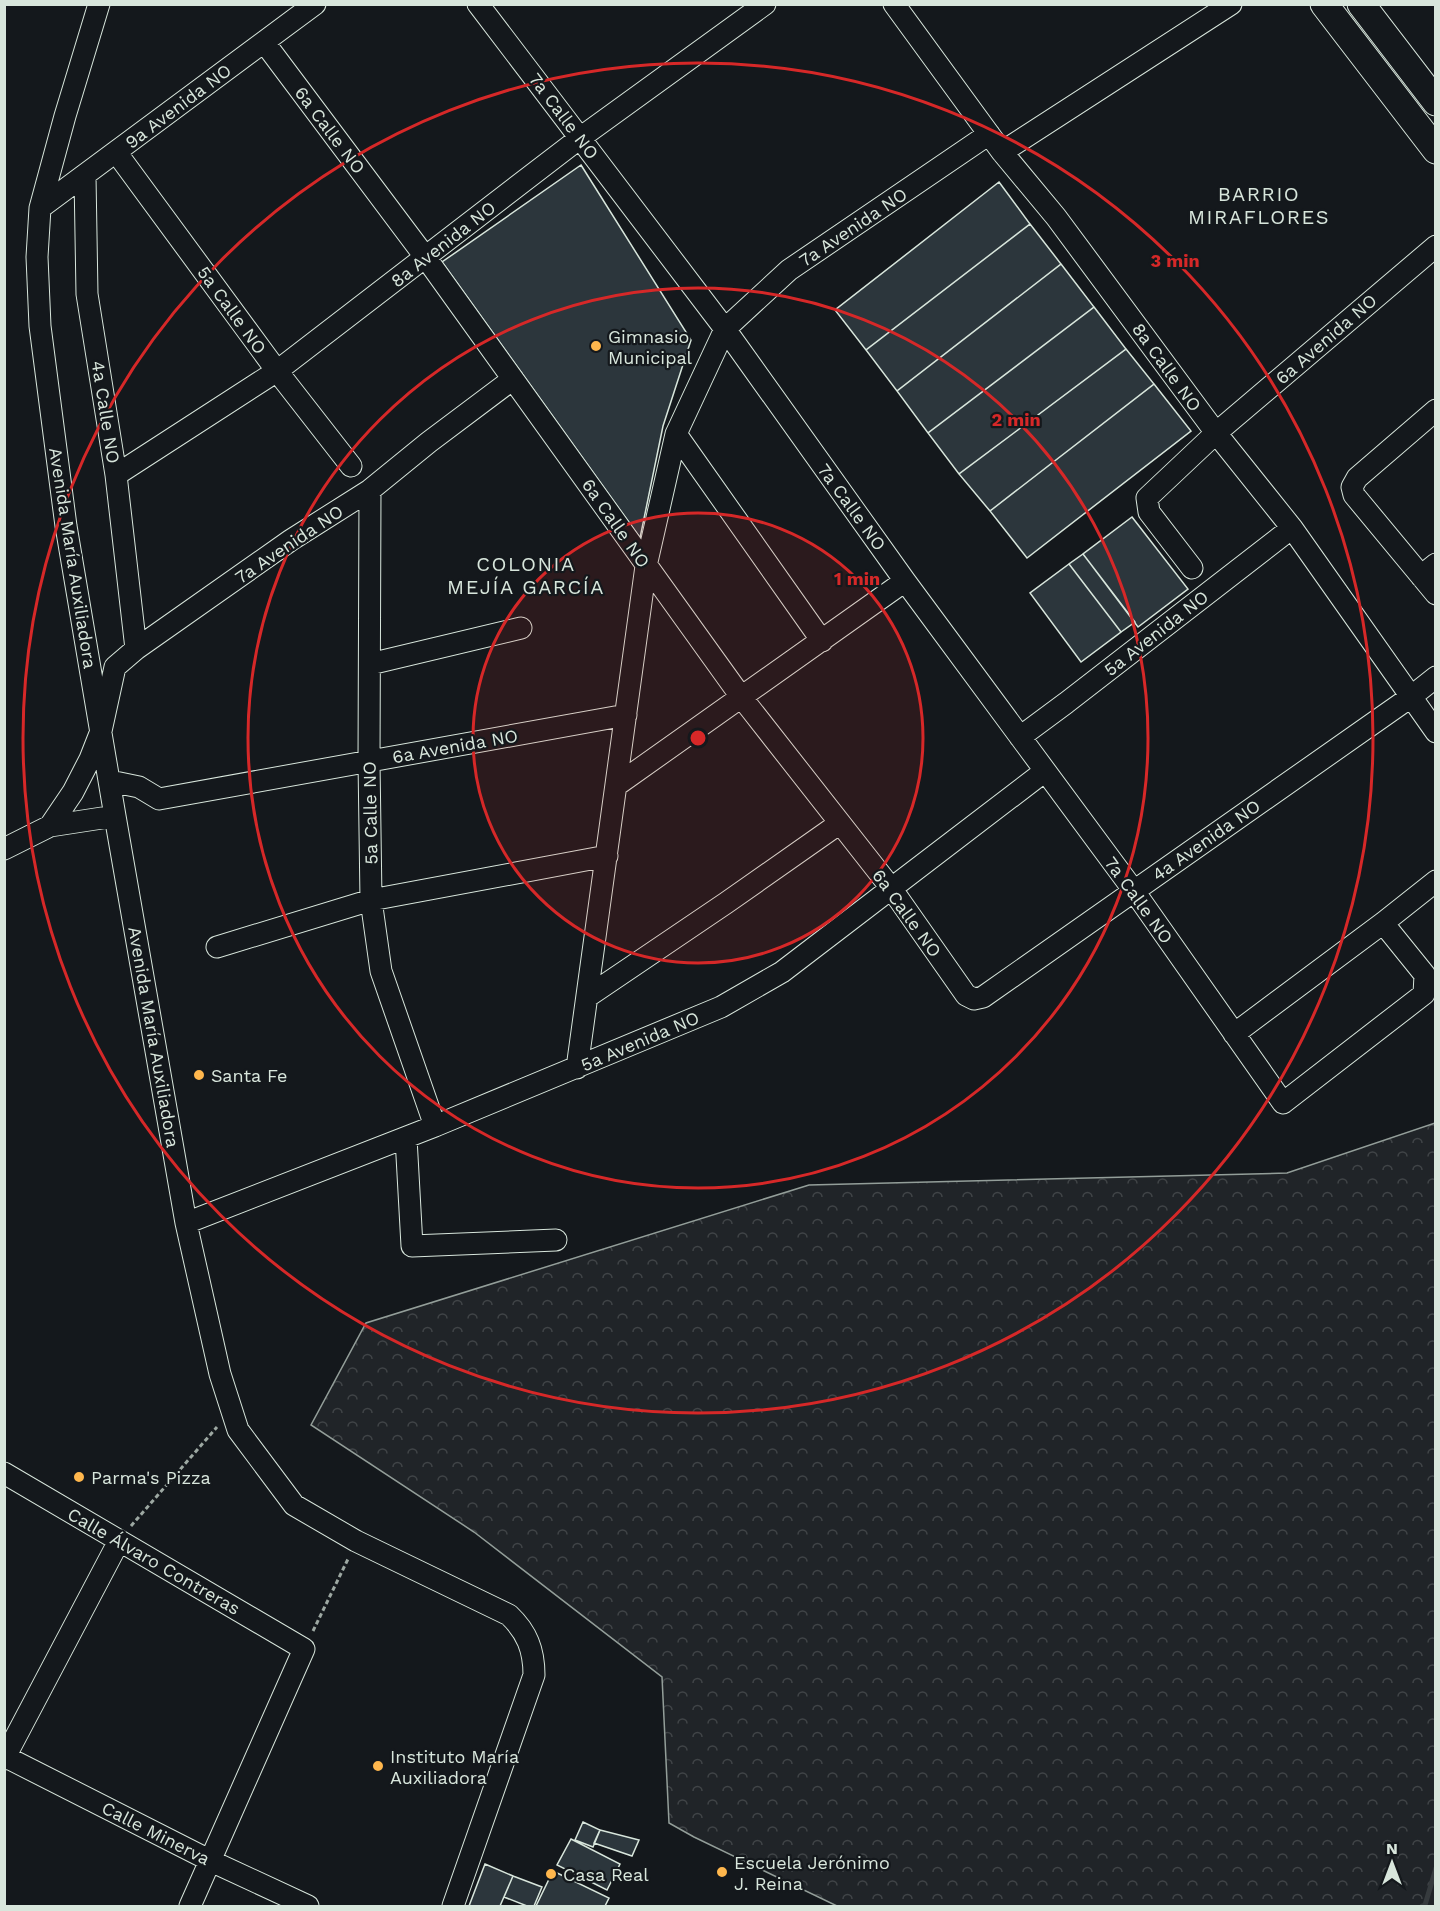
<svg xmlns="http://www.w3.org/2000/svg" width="1440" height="1911" font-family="'Work Sans',sans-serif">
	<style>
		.forest { fill: url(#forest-crowns); stroke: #939e99; stroke-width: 1.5 }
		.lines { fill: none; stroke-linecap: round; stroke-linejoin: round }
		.stream { stroke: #363b3e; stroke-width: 5 }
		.building { fill: #2c363c; stroke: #d8e6dc; stroke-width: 1.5 }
		.minor-casing { stroke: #d8e6dc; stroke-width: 23 }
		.major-casing { stroke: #d8e6dc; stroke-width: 29 }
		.path { stroke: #9da8a2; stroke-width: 3; stroke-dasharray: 4.5 3; stroke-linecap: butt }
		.minor { stroke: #14181c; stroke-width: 21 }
		.major { stroke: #14181c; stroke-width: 27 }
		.ring { fill: none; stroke: #d62828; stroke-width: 3 }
		.poi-dot { fill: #ffb74d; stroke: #14181c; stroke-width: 2 }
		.labels { text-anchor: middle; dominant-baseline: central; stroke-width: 4.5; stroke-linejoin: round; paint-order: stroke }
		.street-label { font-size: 18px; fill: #d8e6dc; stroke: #14181c }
		.poi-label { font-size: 18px; fill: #d8e6dc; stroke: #14181c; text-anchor: start }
		.neighbourhood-label { font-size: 20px; letter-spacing: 1.5px; fill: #d8e6dc; stroke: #14181c }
		.centre { fill: #d62828; stroke: #14181c; stroke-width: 3 }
		.ring-label { font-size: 18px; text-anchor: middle; font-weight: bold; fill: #d62828; stroke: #14181c; stroke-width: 4.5; stroke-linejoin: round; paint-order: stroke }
	</style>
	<defs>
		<pattern id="forest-crowns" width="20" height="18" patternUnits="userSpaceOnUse" patternTransform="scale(1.5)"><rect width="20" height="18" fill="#202428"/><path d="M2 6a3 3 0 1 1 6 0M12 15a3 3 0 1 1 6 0" fill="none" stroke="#404447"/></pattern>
	</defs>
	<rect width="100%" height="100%" fill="#14181c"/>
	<path class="forest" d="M1435,1123V1906H837L694,1837L669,1823L662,1677L474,1532L311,1425L366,1323L809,1185L1287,1173Z"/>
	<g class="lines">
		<path class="stream" d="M1422,1906L1425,1905L1436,1868"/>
	</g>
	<path class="building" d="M581,165L691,340L663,426L640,538L442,262Z
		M999,182L1030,224L866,350L835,310Z
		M1030,224L1061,264L897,391L866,350Z
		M1061,264L1094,307L928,433L897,391Z
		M1094,307L1126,349L959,474L928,433Z
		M1126,349L1154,384L990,511L959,474Z
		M1154,384L1191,431L1027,558L990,511Z
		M1132,517L1188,589L1138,627L1083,554Z
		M1083,554L1135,622L1121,632L1069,564Z
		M1069,564L1121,632L1081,662L1030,593Z
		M583,1822L600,1830L593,1847L575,1840Z
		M600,1830L639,1840L632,1856L594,1843Z
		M571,1839L620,1864L607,1890L557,1865Z
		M485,1864L513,1876L500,1906H469Z
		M553,1871L609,1898L605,1906H536Z
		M513,1876L542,1887L534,1906H527L504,1897Z"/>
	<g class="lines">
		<g class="minor-casing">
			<path id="minor" d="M99,4L65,116L40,208L37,257L40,326L66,526L115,816L186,1223L220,1374L238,1430L294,1505L356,1541L509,1615C527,1632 534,1650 534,1675L453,1906
				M478,4L725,329L905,581L1134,891L1283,1103L1424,994L1425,975L1383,923
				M894,4L1002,152L1056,217L1216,433L1292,528L1436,732
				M264,42L426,258L742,698L891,888L966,995L974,999L983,997L1412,696L1436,677
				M116,152L277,371L351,466
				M1002,152L1231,4
				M85,176L87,294L116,475L136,649
				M40,208L315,4
				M1436,410L1357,478L1352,487L1354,495L1436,594
				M676,434L822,641
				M116,475L277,371L580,138L765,4
				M370,490L369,762L371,900L381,971L435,1126
				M1192,568L1149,512L1147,498L1216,433L1436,246
				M1421,576L1436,564
				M370,664L521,628
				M1020,737L1066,703L1292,528
				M110,781L139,787L159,799L626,715
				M617,785L905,581
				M50,826L73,792L90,759L101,731L115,667L136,649L291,540L370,490L429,442L513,379
				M4,849L50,826L115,816
				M217,947L371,900L607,856
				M587,997L726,903L840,823
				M1234,1034L1383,923L1436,881
				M577,1068L646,566L676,434L725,329L789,270L989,134
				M406,1138L412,1246L556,1240
				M186,1223L435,1126L721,1007L782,972L1045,771
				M4,1473L304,1649L190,1906
				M4,1756L211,1861L308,1906
				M4,1759L119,1541"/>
		</g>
		<g class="major-casing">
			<path id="major" d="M1324,4L1436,150
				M1361,4L1436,102"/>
		</g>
		<path class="path" d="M131,1526L217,1427
			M313,1631L348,1559"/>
		<use href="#minor" class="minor"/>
		<use href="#major" class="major"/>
	</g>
	<circle cx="698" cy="738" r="225" fill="#d62828" fill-opacity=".12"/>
	<g class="ring">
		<circle cx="698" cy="738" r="225"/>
		<circle cx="698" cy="738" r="450"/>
		<circle cx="698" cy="738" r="675"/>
	</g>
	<g class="poi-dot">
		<circle cx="596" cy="346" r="6"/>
		<circle cx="199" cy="1075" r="6"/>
		<circle cx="79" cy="1477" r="6"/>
		<circle cx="378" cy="1766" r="6"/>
		<circle cx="722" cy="1872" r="6"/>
		<circle cx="551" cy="1874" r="6"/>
	</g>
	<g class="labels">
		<g class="street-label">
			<text transform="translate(178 106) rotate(-37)">9a Avenida NO</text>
			<text transform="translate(564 116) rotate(53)">7a Calle NO</text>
			<text transform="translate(330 130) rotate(53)">6a Calle NO</text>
			<text transform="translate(853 227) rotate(-34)">7a Avenida NO</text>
			<text transform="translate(443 244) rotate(-38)">8a Avenida NO</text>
			<text transform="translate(232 310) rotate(54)">5a Calle NO</text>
			<text transform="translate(1326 339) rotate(-41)">6a Avenida NO</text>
			<text transform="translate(1167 367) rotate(54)">8a Calle NO</text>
			<text transform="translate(106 412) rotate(81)">4a Calle NO</text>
			<text transform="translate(852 507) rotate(54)">7a Calle NO</text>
			<text transform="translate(616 523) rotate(55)">6a Calle NO</text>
			<text transform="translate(289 544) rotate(-34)">7a Avenida NO</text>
			<text transform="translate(73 558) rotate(81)">Avenida María Auxiliadora</text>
			<text transform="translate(1156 633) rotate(-38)">5a Avenida NO</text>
			<text transform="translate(455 746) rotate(-10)">6a Avenida NO</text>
			<text transform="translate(370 813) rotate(-91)">5a Calle NO</text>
			<text transform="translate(1206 840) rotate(-35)">4a Avenida NO</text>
			<text transform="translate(1139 900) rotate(54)">7a Calle NO</text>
			<text transform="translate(907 913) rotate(54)">6a Calle NO</text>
			<text transform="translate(154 1037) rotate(80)">Avenida María Auxiliadora</text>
			<text transform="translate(640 1041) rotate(-23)">5a Avenida NO</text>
			<text transform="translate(154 1561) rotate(30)">Calle Álvaro Contreras</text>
			<text transform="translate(156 1833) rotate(27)">Calle Minerva</text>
		</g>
		<g class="poi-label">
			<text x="608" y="336">Gimnasio<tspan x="608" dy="21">Municipal</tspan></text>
			<text x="211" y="1075">Santa Fe</text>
			<text x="91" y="1477">Parma's Pizza</text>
			<text x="390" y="1756">Instituto María<tspan x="390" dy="21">Auxiliadora</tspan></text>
			<text x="734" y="1862">Escuela Jerónimo<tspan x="734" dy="21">J. Reina</tspan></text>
			<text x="563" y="1874">Casa Real</text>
		</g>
		<g class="neighbourhood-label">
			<text x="1259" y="194">BARRIO<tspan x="1259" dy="23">MIRAFLORES</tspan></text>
			<text x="526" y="564">COLONIA<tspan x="526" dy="23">MEJÍA GARCÍA</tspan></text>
		</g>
	</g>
	<circle cx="698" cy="738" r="9" class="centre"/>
	<g class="ring-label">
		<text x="1175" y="267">3 min</text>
		<text x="1016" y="426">2 min</text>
		<text x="857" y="585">1 min</text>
	</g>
	<rect width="1440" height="1911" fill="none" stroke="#d8e6dc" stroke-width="12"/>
	<g transform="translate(1392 1863)" stroke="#14181c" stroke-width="4.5" paint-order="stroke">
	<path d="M0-4.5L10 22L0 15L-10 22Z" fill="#d8e6dc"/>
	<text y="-9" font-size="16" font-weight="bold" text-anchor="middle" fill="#d8e6dc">N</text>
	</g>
</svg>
